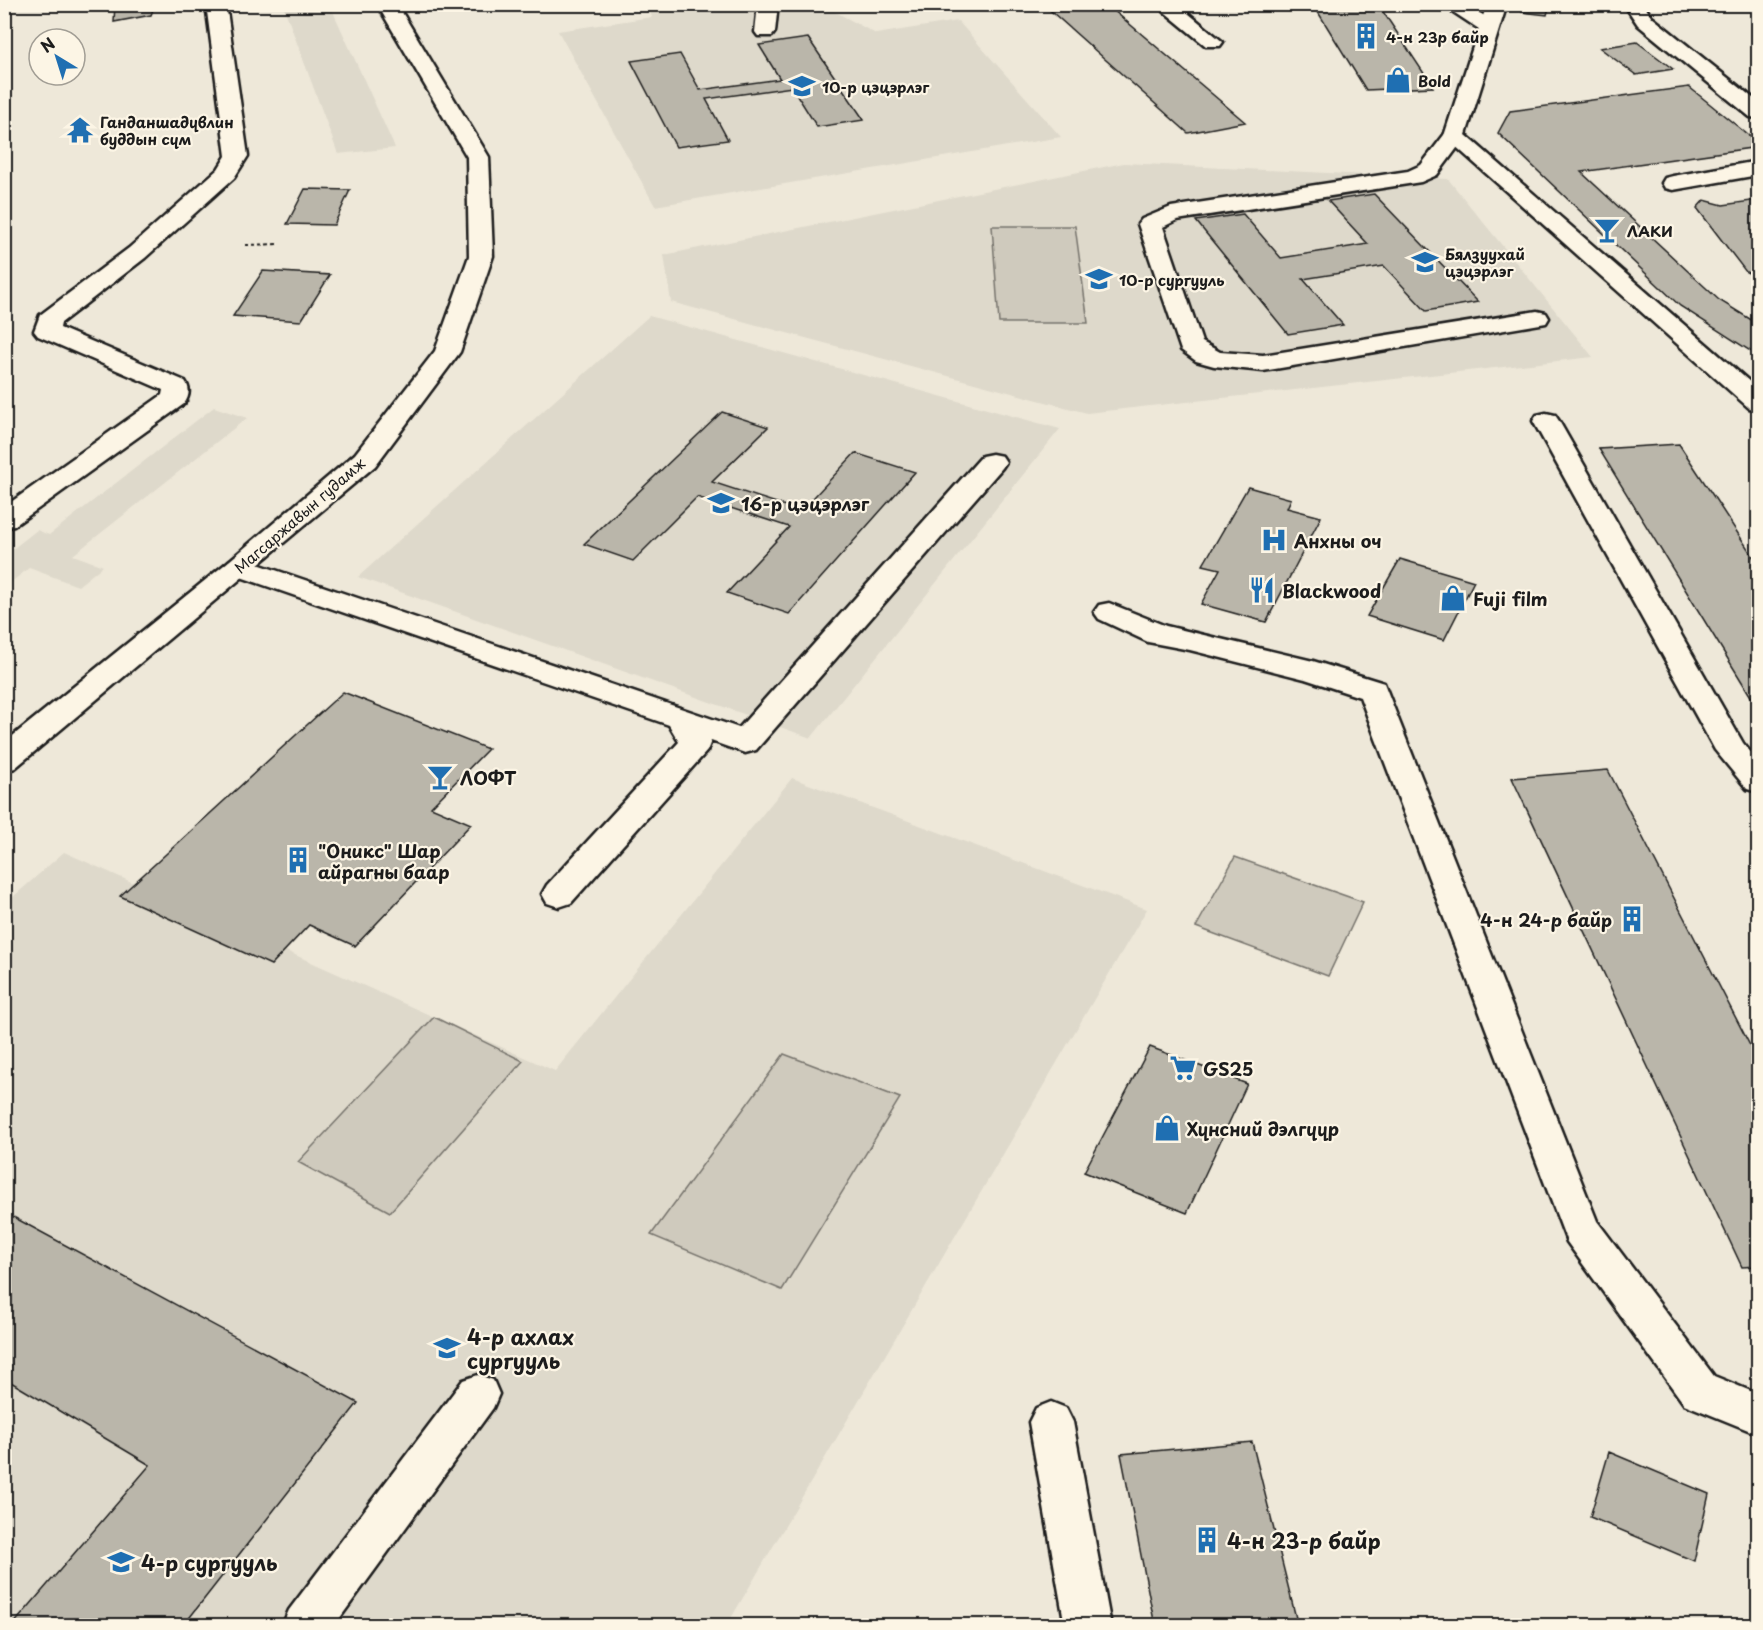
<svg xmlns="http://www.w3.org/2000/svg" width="1763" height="1630" font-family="'Playpen Sans',sans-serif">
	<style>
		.built { fill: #ded9cb }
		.green { fill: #cfcabd; stroke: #76736c; stroke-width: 1.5 }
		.building { fill: #bab6aa; stroke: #1c1c1c; stroke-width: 1.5 }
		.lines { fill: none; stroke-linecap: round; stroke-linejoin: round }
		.lane-casing { stroke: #1c1c1c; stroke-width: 5 }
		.street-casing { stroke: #1c1c1c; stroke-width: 5 }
		.path { stroke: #1c1c1c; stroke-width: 2; stroke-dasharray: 4 3; stroke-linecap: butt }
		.lane { fill: #fcf5e5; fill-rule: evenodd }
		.street { fill: #fcf5e5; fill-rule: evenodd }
		.labels { text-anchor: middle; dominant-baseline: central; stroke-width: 4.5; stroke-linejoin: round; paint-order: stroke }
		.far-poi-label { font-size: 15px; font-weight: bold; fill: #1c1c1c; stroke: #fcf5e5; text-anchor: start }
		.far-street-label { font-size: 15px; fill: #1c1c1c; stroke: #fcf5e5 }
		.poi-label { font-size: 18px; font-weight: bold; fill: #1c1c1c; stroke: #fcf5e5; text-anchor: start }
		.near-poi-label { font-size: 21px; font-weight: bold; fill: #1c1c1c; stroke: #fcf5e5; text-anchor: start }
	</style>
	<rect width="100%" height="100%" fill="#eee8d9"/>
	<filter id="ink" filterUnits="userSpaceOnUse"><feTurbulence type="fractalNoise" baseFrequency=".0167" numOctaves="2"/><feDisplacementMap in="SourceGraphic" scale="12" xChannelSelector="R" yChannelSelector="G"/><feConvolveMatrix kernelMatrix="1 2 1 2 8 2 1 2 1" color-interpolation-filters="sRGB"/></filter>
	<g filter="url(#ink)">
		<path class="built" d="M679,4L823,5L876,34L958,21L1061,137L655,206L558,31L652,17L648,9Z
			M283,5H330L395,148L338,154Z
			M1124,163L1448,179L1593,357L1087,413L671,302L664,255Z
			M649,316L1060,429L811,738L358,577Z
			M214,407L247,418L73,555L103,566L78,586L29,568L5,587V555L37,530L49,535Z
			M792,778L1147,909L727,1625L5,1626L4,905L64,852L555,1071Z"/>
		<path class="green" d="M992,226H1075L1088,323H999Z
			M1235,857L1363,902L1328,976L1196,927Z
			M434,1017L523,1061L390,1212L298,1162Z
			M784,1054L900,1098L782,1290L651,1235Z"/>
		<path class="building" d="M115,4H155L151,15L114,22Z
			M1043,4H1106L1245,122L1188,133Z
			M1313,4H1378L1433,87L1366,90Z
			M1524,4H1550L1547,15L1522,12Z
			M808,38L864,120L817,127L792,87L706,99L728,140L676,147L631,61L680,54L700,90L780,79L759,45Z
			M1637,42L1673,69L1636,75L1600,48Z
			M1689,87L1758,143V147L1581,172L1719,300L1758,324V356L1680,306L1498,133L1510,111Z
			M305,189L350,190L334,225L287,224Z
			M1374,194L1478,302L1426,311L1384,266L1303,279L1343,325L1288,334L1196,221L1243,214L1281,258L1368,244L1328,201Z
			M1704,200L1723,205L1758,200V277L1746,272L1697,208Z
			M263,271L330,275L301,321L233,316Z
			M722,412L768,427L712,482L801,511L855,453L915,472L789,614L727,593L789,527L697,497L633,561L584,544Z
			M1679,444L1758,564V708L1599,449Z
			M1248,487L1291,499L1287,508L1321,517L1266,622L1201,604L1220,569L1203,565Z
			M1400,559L1474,581L1444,640L1367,616Z
			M343,692L488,749L431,807L471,824L355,946L309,925L271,965L120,896Z
			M1608,770L1758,1061V1266L1742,1267L1512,778Z
			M1150,1047L1247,1084L1187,1213L1084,1172Z
			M4,1212L358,1403L183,1626H12L150,1465L4,1378Z
			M1252,1442L1298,1626H1155L1121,1454Z
			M1609,1452L1709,1494L1694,1561L1590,1517Z"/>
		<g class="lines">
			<g class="lane-casing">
				<path id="lane" d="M206,4H226L248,156L234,178L145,258L61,323L60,328L185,381C190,388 190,396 184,404L14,526L4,528V507L162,395L163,390L38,336L34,331L40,315L129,248L218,169L226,156Z
					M758,4H778L775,32L772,36H758L755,32Z
					M1155,4H1177L1223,42L1220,46H1206Z
					M1441,4H1465L1496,23L1499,27L1496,31H1482Z
					M1624,4H1643L1652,17L1758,102V118L1750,117L1638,25Z
					M1455,129L1463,131L1466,136L1437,175L1421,182L1177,220L1163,227L1202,342L1220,352L1263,355L1537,311L1546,313L1549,318L1546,323L1263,371L1214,366L1196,361L1181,350L1138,224L1142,219L1171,207L1408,171L1421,165L1447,131Z
					M1758,161V175L1673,190L1665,188L1662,183L1665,178L1673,176Z
					M1546,413L1555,415L1559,421L1743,743L1758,761V792L1747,789L1715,750L1533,421L1537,415Z
					M992,454L1002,456L1006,462L1002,468L756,750L745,753L711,741L707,751L571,903L559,907L547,903L542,894L547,885L679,742L669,725L229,573L225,567L229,561L239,558L249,561L739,728L982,456Z
					M1109,603L1166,626L1313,661L1384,683L1597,1221L1714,1376L1758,1394V1434L1684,1404L1567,1242L1360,697L1305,679L1190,650L1148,642L1099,619L1094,612L1099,605Z
					M478,1375L493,1380L499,1394L493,1408L334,1626H282L289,1610L463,1380Z
					M1051,1402L1066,1408L1073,1422L1111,1626H1065L1029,1422L1036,1408Z"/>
			</g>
			<g class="street-casing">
				<path id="street" d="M377,4H397L489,157L493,256L460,352L375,466L15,768L4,771V743L229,561L355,454L435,351L469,256L467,157Z
					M1487,4H1507L1466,135L1758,389V410L1749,408L1444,136Z"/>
			</g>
			<path class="path" d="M245,245L279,244"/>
			<use href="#lane" class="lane"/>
			<use href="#street" class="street"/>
		</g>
	</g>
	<defs>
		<g id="building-bare" transform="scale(2.07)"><path d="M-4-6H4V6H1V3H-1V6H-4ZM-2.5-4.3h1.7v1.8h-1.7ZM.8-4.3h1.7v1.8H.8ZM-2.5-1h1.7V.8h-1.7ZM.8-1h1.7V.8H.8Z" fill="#1f6fb2" stroke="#fcf5e5" stroke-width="2.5" paint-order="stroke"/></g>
		<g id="shop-bare" transform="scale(2.07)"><path d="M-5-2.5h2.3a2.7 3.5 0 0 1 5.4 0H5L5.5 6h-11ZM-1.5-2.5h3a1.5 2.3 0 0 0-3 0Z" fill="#1f6fb2" stroke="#fcf5e5" stroke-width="2.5" paint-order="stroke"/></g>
		<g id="school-bare" transform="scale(2.07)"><path d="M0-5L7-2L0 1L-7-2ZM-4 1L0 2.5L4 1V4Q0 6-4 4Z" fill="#1f6fb2" stroke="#fcf5e5" stroke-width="2.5" paint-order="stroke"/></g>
		<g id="temple-bare" transform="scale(2.07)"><path d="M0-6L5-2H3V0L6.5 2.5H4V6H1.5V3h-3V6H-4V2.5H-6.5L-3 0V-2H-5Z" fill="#1f6fb2" stroke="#fcf5e5" stroke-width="2.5" paint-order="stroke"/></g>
		<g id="bar-bare" transform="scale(2.07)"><path d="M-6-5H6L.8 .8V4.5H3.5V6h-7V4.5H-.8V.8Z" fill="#1f6fb2" stroke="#fcf5e5" stroke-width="2.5" paint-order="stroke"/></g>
		<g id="hospital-bare" transform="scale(2.07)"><path d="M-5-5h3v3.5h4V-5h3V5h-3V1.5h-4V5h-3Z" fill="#1f6fb2" stroke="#fcf5e5" stroke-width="2.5" paint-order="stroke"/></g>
		<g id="restaurant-bare" transform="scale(2.07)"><path d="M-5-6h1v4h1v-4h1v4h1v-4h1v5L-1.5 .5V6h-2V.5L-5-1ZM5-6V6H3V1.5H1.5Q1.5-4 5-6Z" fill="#1f6fb2" stroke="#fcf5e5" stroke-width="2.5" paint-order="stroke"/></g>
		<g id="supermarket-bare" transform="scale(2.07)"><path d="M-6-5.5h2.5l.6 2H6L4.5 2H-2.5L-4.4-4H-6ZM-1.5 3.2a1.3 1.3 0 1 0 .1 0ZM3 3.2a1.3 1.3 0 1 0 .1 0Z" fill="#1f6fb2" stroke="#fcf5e5" stroke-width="2.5" paint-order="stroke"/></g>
	</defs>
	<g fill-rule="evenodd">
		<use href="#building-bare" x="1366" y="36"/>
		<use href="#shop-bare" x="1398" y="80"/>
		<use href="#school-bare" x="802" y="86"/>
		<use href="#temple-bare" x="80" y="130"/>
		<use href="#bar-bare" x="1607" y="230"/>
		<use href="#school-bare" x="1425" y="262"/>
		<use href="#school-bare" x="1099" y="279"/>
		<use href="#school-bare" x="721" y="503"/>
		<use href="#hospital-bare" x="1274" y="540"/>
		<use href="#restaurant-bare" x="1262" y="590"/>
		<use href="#shop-bare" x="1453" y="598"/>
		<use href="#bar-bare" x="440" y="777"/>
		<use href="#building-bare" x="298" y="860"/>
		<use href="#building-bare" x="1632" y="919"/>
		<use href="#supermarket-bare" x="1183" y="1068"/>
		<use href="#shop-bare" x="1167" y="1128"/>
		<use href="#school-bare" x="447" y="1348"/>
		<use href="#building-bare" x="1207" y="1540"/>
		<use href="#school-bare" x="121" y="1562"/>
	</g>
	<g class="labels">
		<g class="far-poi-label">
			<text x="1386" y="36">4-н 23р байр</text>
			<text x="1418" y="80">Bold</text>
			<text x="822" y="86">10-р цэцэрлэг</text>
			<text x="100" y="121">Ганданшадүвлин<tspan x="100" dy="17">буддын сүм</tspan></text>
			<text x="1627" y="230">ЛАКИ</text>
			<text x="1445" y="253">Бялзуухай<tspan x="1445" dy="17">цэцэрлэг</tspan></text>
			<text x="1119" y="279">10-р сургууль</text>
		</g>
		<g class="far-street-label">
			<text transform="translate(299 515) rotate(-41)">Магсаржавын гудамж</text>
		</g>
		<g class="poi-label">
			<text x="741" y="503">16-р цэцэрлэг</text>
			<text x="1294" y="540">Анхны оч</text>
			<text x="1282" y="590">Blackwood</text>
			<text x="1473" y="598">Fuji film</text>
			<text x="460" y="777">ЛОФТ</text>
			<text x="318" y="850">"Оникс" Шар<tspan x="318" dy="21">айрагны баар</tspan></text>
			<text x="1612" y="919" text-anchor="end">4-н 24-р байр</text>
			<text x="1203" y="1068">GS25</text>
			<text x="1187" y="1128">Хүнсний дэлгүүр</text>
		</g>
		<g class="near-poi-label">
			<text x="467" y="1336">4-р ахлах<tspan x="467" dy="24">сургууль</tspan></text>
			<text x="1227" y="1540">4-н 23-р байр</text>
			<text x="141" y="1562">4-р сургууль</text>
		</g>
	</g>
	<rect width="1763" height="1630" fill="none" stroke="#fcf5e5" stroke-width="24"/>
	<rect x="12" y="12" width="1739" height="1606" fill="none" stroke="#1c1c1c" stroke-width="2" filter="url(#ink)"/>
	<g transform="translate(57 57) rotate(322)"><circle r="28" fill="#fcf5e5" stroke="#a29e95" stroke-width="1.5"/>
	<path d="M0-4.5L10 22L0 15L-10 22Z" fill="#1f6fb2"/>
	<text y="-9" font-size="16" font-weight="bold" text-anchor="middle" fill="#1c1c1c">N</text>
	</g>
</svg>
